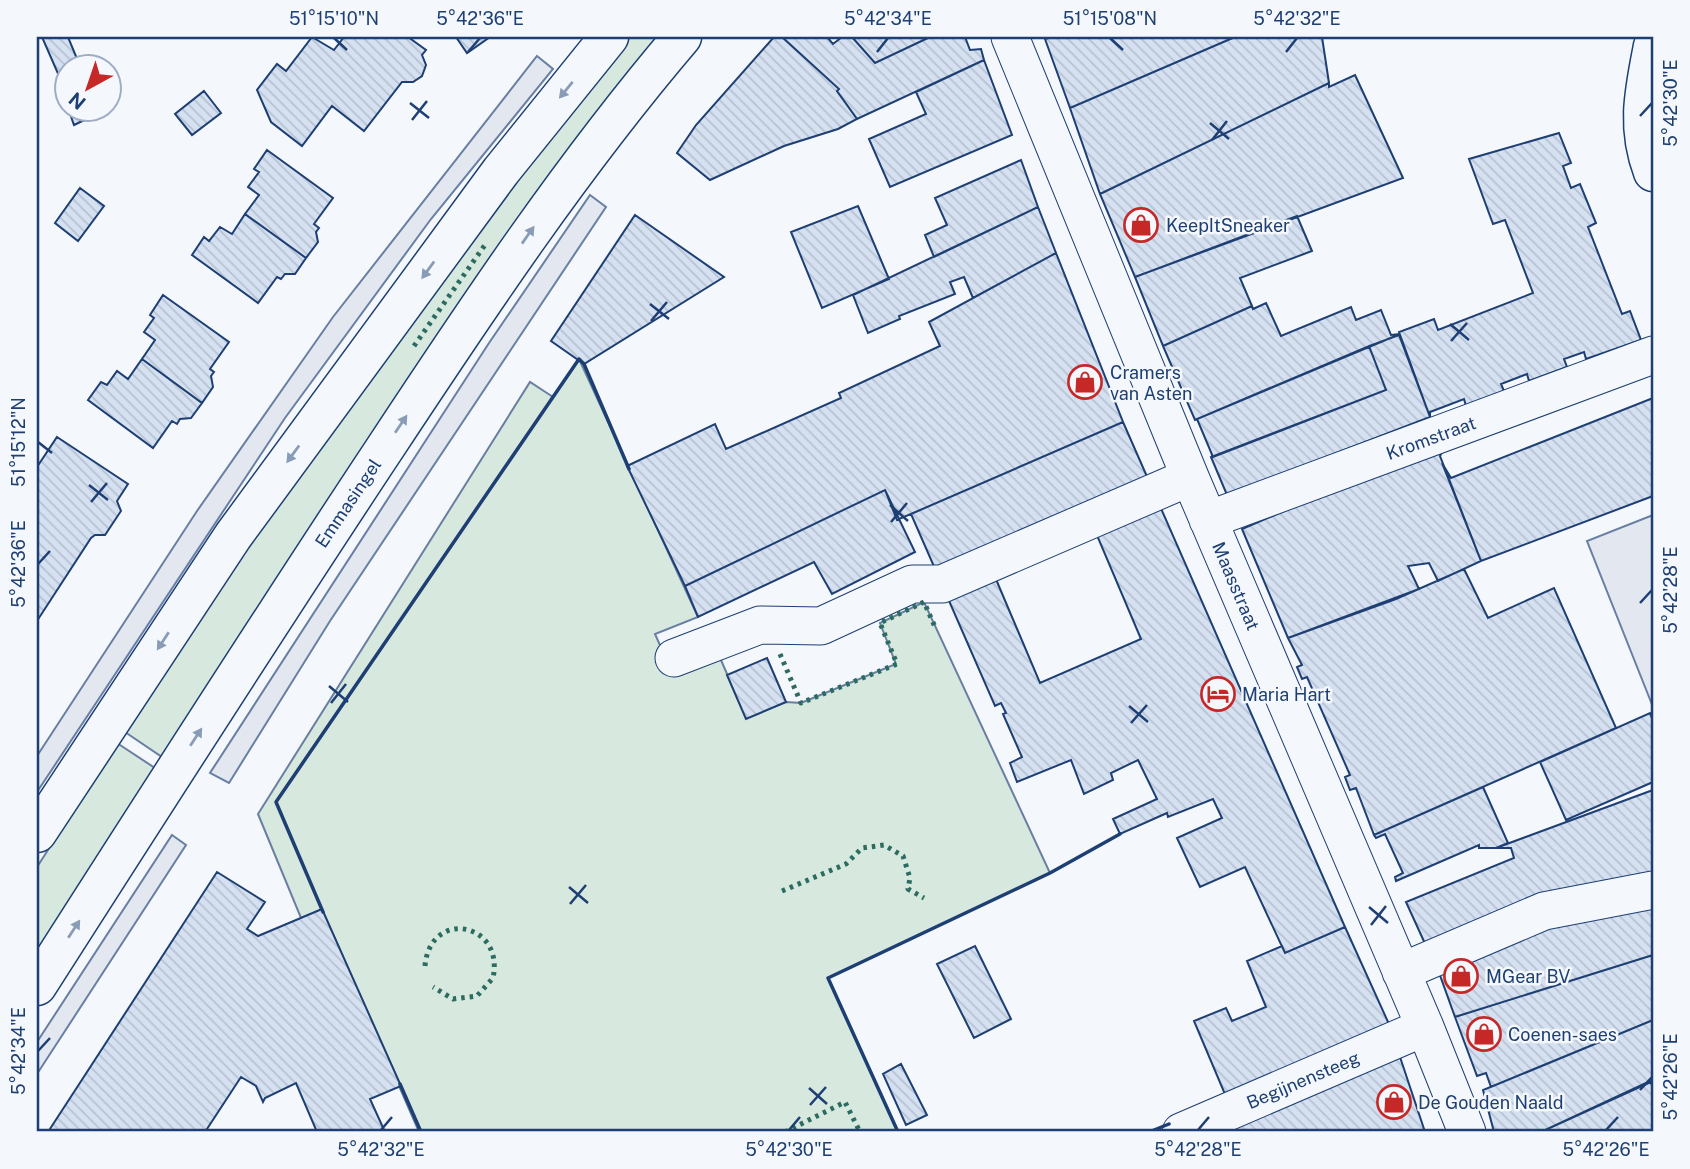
<svg xmlns="http://www.w3.org/2000/svg" width="1690" height="1169" font-family="'Public Sans',sans-serif">
	<style>
		.green { fill: #d7e8df; stroke: #687fa3; stroke-width: 2 }
		.parking { fill: #e3e8f0; stroke: #687fa3; stroke-width: 2 }
		.building { fill: url(#building-back-hatch); stroke: #1d3f73; stroke-width: 2; fill-rule: evenodd }
		.lines { fill: none; stroke-linecap: round; stroke-linejoin: round }
		.pedestrian-casing { stroke: #1d3f73; stroke-width: 39 }
		.minor-casing { stroke: #1d3f73; stroke-width: 41 }
		.tertiary-casing { stroke: #1d3f73; stroke-width: 41 }
		.pedestrian { stroke: #f4f7fb; stroke-width: 37 }
		.minor { stroke: #f4f7fb; stroke-width: 38 }
		.tertiary { stroke: #f4f7fb; stroke-width: 38 }
		.hedge { stroke: #2c6c60; stroke-width: 5; stroke-dasharray: 3.5 5; stroke-linecap: butt }
		.wall { stroke: #1d3f73; stroke-width: 3.5 }
		.oneway { fill: #889bb7 }
		.ticks { fill: none; stroke: #1d3f73; stroke-width: 2.5 }
		.labels { text-anchor: middle; dominant-baseline: central; stroke-width: 5; stroke-linejoin: round; paint-order: stroke }
		.poi-label { font-size: 18px; fill: #1d3f73; stroke: #f4f7fb; text-anchor: start }
		.street-label { font-size: 18px; fill: #1d3f73; stroke: #f4f7fb }
		.neatline { fill: none; stroke: #1d3f73; stroke-width: 2.5 }
		.ticks-label { font-size: 18px; text-anchor: middle; fill: #1d3f73 }
	</style>
	<defs>
		<pattern id="building-back-hatch" width="6" height="6" patternUnits="userSpaceOnUse" patternTransform="scale(1.75)"><rect width="6" height="6" fill="#d5e0f0"/><path d="M-1 5l2 2M0 0l6 6M5-1l2 2" fill="none" stroke="#b6c1d1"/></pattern>
	</defs>
	<rect width="100%" height="100%" fill="#f4f7fb"/>
	<path class="green" d="M630,37H666L168,761L125,732L249,545L383,353Z
		M579,359L698,617L655,634L671,670L718,653L746,718L786,702L801,703L896,664L880,623L924,602L1050,873L828,978L898,1132H419L322,909L301,918L258,814L530,382L553,397Z
		M117,743L161,772L37,962V867Z"/>
	<path class="parking" d="M537,56L553,69L431,219L285,418L37,792V756L197,511L333,317Z
		M590,195L606,207L330,621L229,783L210,773L489,343Z
		M1653,515V707L1587,541Z
		M172,835L186,845L37,1074V1042Z"/>
	<path class="building" d="M42,37H68L80,66H66V73L59,76Z
		M312,37L334,50L344,37H408L426,50L422,55L426,65L422,76L413,82H402L364,131L332,106L302,146L271,122L257,90L277,64L286,71Z
		M456,37H490L467,53Z
		M774,37H782L839,89L837,91L857,119L838,129L784,146L710,180L677,153L696,125Z
		M782,37H827L833,44L842,37H852L875,63L930,37H965L970,50L981,49L984,60L857,119L837,91L839,89Z
		M852,37H930L875,63Z
		M1052,37H1235L1070,108L1045,39Z
		M1235,37H1322L1329,83L1100,194L1070,108Z
		M984,60L1012,135L890,187L869,139L926,114L916,92Z
		M1355,75L1403,178L1135,277L1100,194L1329,83V87Z
		M204,91L221,113L192,135L175,114Z
		M68,108H92L95,115L74,125Z
		M1559,133L1571,163L1563,166L1571,188L1580,184L1596,223L1588,227L1622,314L1630,311L1641,340L1586,359L1584,352L1564,359L1567,367L1529,381L1527,374L1501,384L1504,391L1466,406L1464,399L1430,412V417L1399,332L1434,319L1438,330L1533,293L1505,220L1493,224L1469,159Z
		M267,150L333,198L314,224L319,228L316,232L318,242L306,258L245,214L259,195L248,187L259,172L254,169Z
		M1021,160L1038,207L934,257L925,235L947,225L935,198Z
		M80,188L104,206L78,241L55,223Z
		M858,206L889,279L822,308L791,232Z
		M1038,207L1056,253L973,298L964,277L950,282L955,294L899,316L900,319L868,333L853,295Z
		M245,214L306,258L295,274H285L281,279L277,277L258,303L192,255L204,237L209,241L220,227L232,234Z
		M635,215L724,277L584,364L551,341Z
		M1297,216L1312,251L1240,278L1252,306L1163,346L1135,277Z
		M1056,253L1123,422L897,520L885,490L685,586L627,466L715,424L726,449L841,398L839,393L940,346L929,322Z
		M163,295L229,342L210,369L214,372L211,376L213,387L202,403L142,359L155,340L144,332L154,318L150,315Z
		M1266,303L1281,336L1351,307L1356,320L1381,310L1391,335L1400,334L1195,420L1163,346L1252,306L1253,309Z
		M1399,335L1430,417L1227,495L1211,457L1386,390L1369,346Z
		M1369,346L1386,390L1213,457L1197,419Z
		M142,359L202,403L191,418L180,419L177,424L172,421L153,448L88,400L101,382L107,385L117,371L128,379Z
		M1653,398V496L1481,561L1442,463L1451,478Z
		M1123,422L1345,927L1285,953L1245,867L1200,887L1177,838L1222,818L1213,799L1168,817L1167,813L1120,834L1113,819L1157,799L1138,760L1111,773L1113,780L1084,794L1071,760L1017,782L1010,763L1022,757L1003,714L1006,713L1001,703L995,706L911,514ZM1085,507L1141,639L1040,683L984,551Z
		M57,437L128,484L117,501L121,511L105,535H95L91,538L37,621V467Z
		M1442,452L1440,456L1481,561L1438,581L1429,563L1408,566L1419,589L1288,638L1242,529L1348,484Z
		M885,490L915,552L832,594L814,562L698,617L685,586Z
		M1464,569L1488,618L1554,588L1616,728L1374,835L1356,788L1350,790L1345,777L1350,775L1307,677L1302,679L1297,667L1302,665L1288,638L1396,599Z
		M767,658L786,702L746,719L727,675Z
		M1650,713L1653,721V782L1566,820L1540,762Z
		M1483,787L1508,843L1496,848H1479V845L1396,881L1395,877L1403,873L1385,834L1376,838L1374,835Z
		M1653,790V883L1427,948L1406,902L1514,858L1511,848H1496Z
		M217,872L265,902L247,929L258,936L322,909L401,1086L370,1099L385,1132H317L296,1083L265,1098L263,1102L256,1086L241,1077L205,1132H48Z
		M1653,883V955L1455,1017L1437,967Z
		M1345,927L1393,1033L1227,1099L1194,1021L1226,1008L1232,1021L1266,1007L1247,961L1282,946L1285,953Z
		M975,946L1011,1019L974,1038L937,964Z
		M1653,955V1020L1491,1087L1486,1073L1477,1076L1455,1017Z
		M1653,1020V1081L1541,1132H1494L1483,1090Z
		M1398,1051L1425,1132H1187Z
		M901,1064L927,1115L906,1125L883,1074Z
		M1650,1081L1653,1087V1132H1541Z"/>
	<g class="lines">
		<g class="pedestrian-casing">
			<path id="pedestrian" d="M1010,37L1190,477L1425,1027L1467,1132
				M1208,520L1653,355
				M674,658L760,625L821,626L912,584H942L1190,477
				M1401,972L1544,911L1653,890
				M1181,1132L1425,1027"/>
		</g>
		<g class="minor-casing">
			<path id="minor" d="M1653,46C1644,92 1636,127 1653,172"/>
		</g>
		<g class="tertiary-casing">
			<path id="tertiary" d="M37,833L233,536L501,171L609,37
				M37,986C152,806 267,626 385,448C478,307 572,166 682,37"/>
		</g>
		<use href="#pedestrian" class="pedestrian"/>
		<use href="#minor" class="minor"/>
		<use href="#tertiary" class="tertiary"/>
		<path class="hedge" d="M414,346L487,242
			M780,654L801,703L897,664L880,623L924,602L935,627
			M782,891L846,864L862,848L884,845L903,856L910,878L908,889L924,898
			M425,966C430,908 505,922 493,978L477,996L453,999L433,987
			M785,1132L845,1102L860,1132"/>
		<path class="wall" d="M323,912L276,802L579,359L584,364L629,469
			M400,1084L421,1132
			M898,1132L828,978L1050,873L1120,834
			M1149,1132L1169,1124"/>
	</g>
	<defs><path id="oneway-solid" d="M-6-.8H1V-3.2L6.5 0L1 3.2V.8H-6Z" transform="scale(1.75)"/></defs>
	<g class="oneway">
		<use href="#oneway-solid" transform="translate(566 90) rotate(129)"/>
		<use href="#oneway-solid" transform="translate(528 235) rotate(-55)"/>
		<use href="#oneway-solid" transform="translate(428 270) rotate(126)"/>
		<use href="#oneway-solid" transform="translate(401 424) rotate(-56)"/>
		<use href="#oneway-solid" transform="translate(293 454) rotate(126)"/>
		<use href="#oneway-solid" transform="translate(163 641) rotate(123)"/>
		<use href="#oneway-solid" transform="translate(196 737) rotate(-57)"/>
		<use href="#oneway-solid" transform="translate(74 929) rotate(-57)"/>
	</g>
	<path class="ticks" d="M334,38L347,50M1110,38L1123,50M468,52L480,38M877,52L888,38M1286,52L1297,38M410,103L429,118M1640,116L1652,103M412,120L427,101M1210,123L1229,139M1212,140L1227,121M650,304L669,319M651,321L667,302M1450,324L1469,340M1451,341L1467,323M38,442L52,453M89,485L108,500M91,502L107,483M890,505L908,521M891,522L907,503M38,564L50,551M1640,603L1652,590M329,686L348,702M331,703L346,684M1129,706L1148,722M1131,723L1147,705M569,887L588,903M570,904L586,885M1369,907L1388,923M1371,925L1386,906M38,1051L50,1038M809,1088L827,1104M1640,1090L1652,1077M810,1105L826,1087M381,1130L392,1117M789,1130L800,1117M1198,1130L1209,1117M1606,1130L1618,1117"/>
	<defs>
		<g id="shop-ring" transform="scale(1.75)"><circle r="9.5" fill="#f4f7fb" stroke="#c62828" stroke-width="1.5"/><path d="M-5-2.5h2.3a2.7 3.5 0 0 1 5.4 0H5L5.5 6h-11ZM-1.5-2.5h3a1.5 2.3 0 0 0-3 0Z" fill="#c62828"/></g>
		<g id="hotel-ring" transform="scale(1.75)"><circle r="9.5" fill="#f4f7fb" stroke="#c62828" stroke-width="1.5"/><path d="M-6-4.5h1.5V1H6V5H4.5V3h-9V5H-6ZM-4 0a1.8 1.8 0 1 1 3.6 0ZM.5 0V-2.5h3Q6-2.5 6 0Z" fill="#c62828"/></g>
	</defs>
	<g fill-rule="evenodd">
		<use href="#shop-ring" x="1141" y="225"/>
		<use href="#shop-ring" x="1085" y="382"/>
		<use href="#hotel-ring" x="1218" y="694"/>
		<use href="#shop-ring" x="1461" y="976"/>
		<use href="#shop-ring" x="1484" y="1034"/>
		<use href="#shop-ring" x="1394" y="1102"/>
	</g>
	<g class="labels">
		<g class="poi-label">
			<text x="1166" y="225">KeepItSneaker</text>
			<text x="1110" y="372">Cramers<tspan x="1110" dy="21">van Asten</tspan></text>
			<text x="1242" y="694">Maria Hart</text>
			<text x="1486" y="976">MGear BV</text>
			<text x="1508" y="1034">Coenen-saes</text>
			<text x="1418" y="1102">De Gouden Naald</text>
		</g>
		<g class="street-label">
			<text transform="translate(1431 438) rotate(-20)">Kromstraat</text>
			<text transform="translate(348 503) rotate(-56)">Emmasingel</text>
			<text transform="translate(1236 586) rotate(67)">Maasstraat</text>
			<text transform="translate(1303 1080) rotate(-23)">Begijnensteeg</text>
		</g>
	</g>
	<rect width="1690" height="1169" fill="none" stroke="#f4f7fb" stroke-width="77"/>
	<g transform="translate(88 88) rotate(220)"><circle r="33" fill="#f4f7fb" stroke="#9eadc5" stroke-width="2"/>
	<path d="M0-5L12 26L0 18L-12 26Z" fill="#c62828"/>
	<text y="-10" font-size="19" font-weight="bold" text-anchor="middle" fill="#1d3f73">N</text>
	</g>
	<rect x="38" y="38" width="1614" height="1092" class="neatline"/>
	<g class="ticks-label">
		<text x="334" y="25">51°15'10"N</text>
		<text x="480" y="25">5°42'36"E</text>
		<text x="888" y="25">5°42'34"E</text>
		<text x="1110" y="25">51°15'08"N</text>
		<text x="1297" y="25">5°42'32"E</text>
		<text transform="translate(1671 103) rotate(-90)" y="6">5°42'30"E</text>
		<text transform="translate(19 442) rotate(-90)" y="6">51°15'12"N</text>
		<text transform="translate(19 564) rotate(-90)" y="6">5°42'36"E</text>
		<text transform="translate(1671 590) rotate(-90)" y="6">5°42'28"E</text>
		<text transform="translate(19 1051) rotate(-90)" y="6">5°42'34"E</text>
		<text transform="translate(1671 1077) rotate(-90)" y="6">5°42'26"E</text>
		<text x="381" y="1156">5°42'32"E</text>
		<text x="789" y="1156">5°42'30"E</text>
		<text x="1198" y="1156">5°42'28"E</text>
		<text x="1606" y="1156">5°42'26"E</text>
	</g>
</svg>
